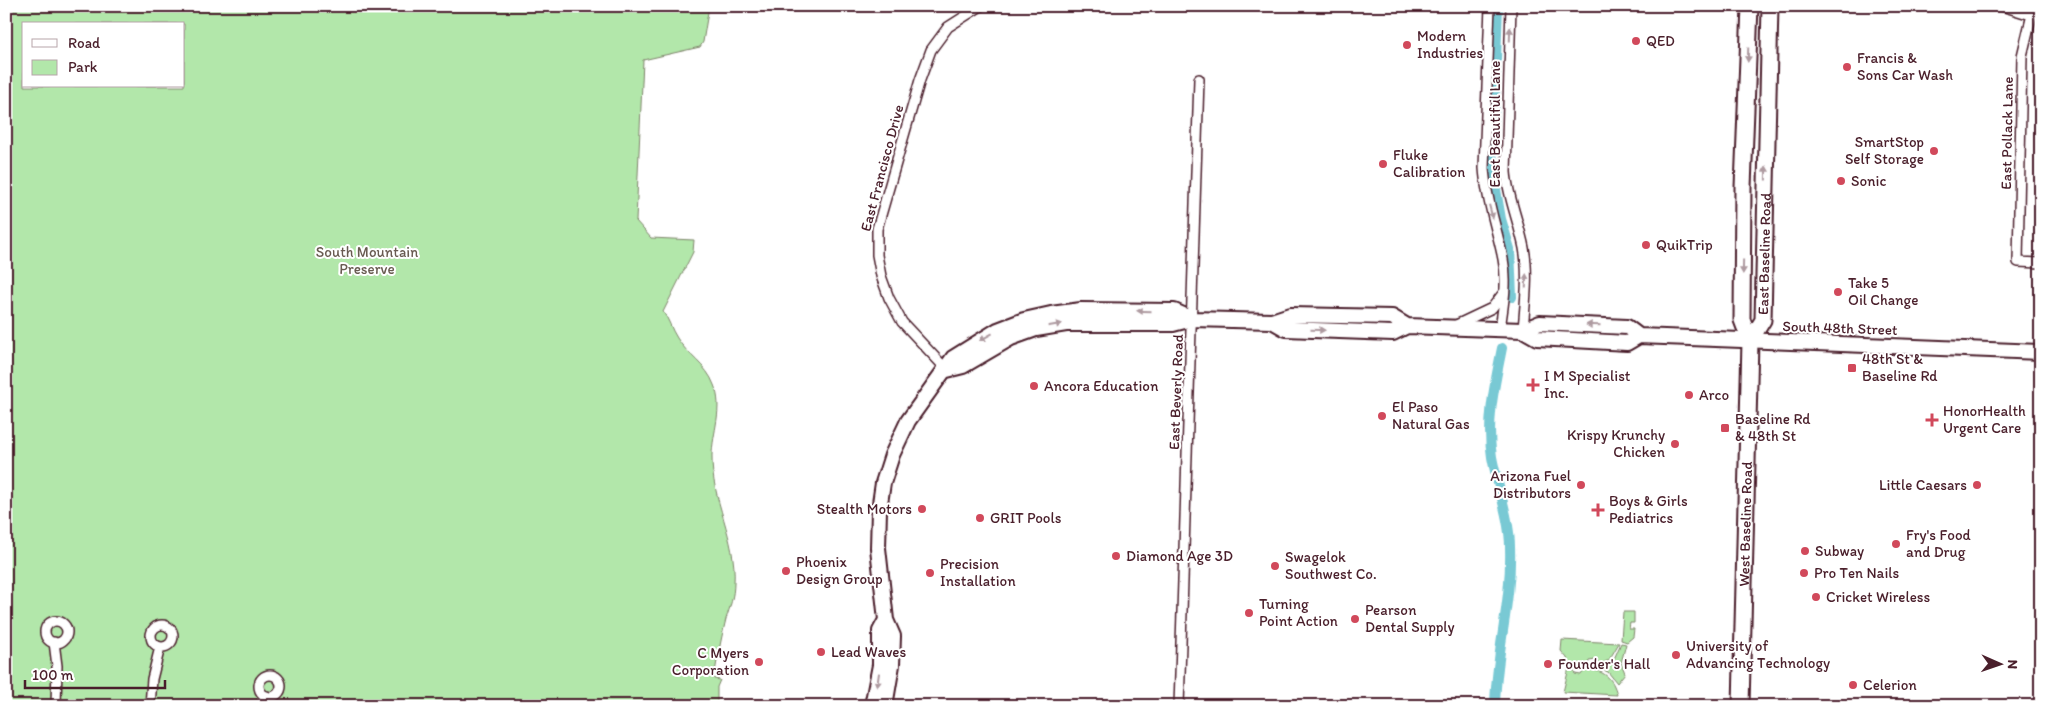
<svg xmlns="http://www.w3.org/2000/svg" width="2047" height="712" font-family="Itim,sans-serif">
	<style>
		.green { fill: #b2e7aa; stroke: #7e836a; fill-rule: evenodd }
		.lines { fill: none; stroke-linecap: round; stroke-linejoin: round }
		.canal { stroke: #79c9d4; stroke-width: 10 }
		.street-casing { stroke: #4a1f2b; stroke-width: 12 }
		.secondary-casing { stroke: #4a1f2b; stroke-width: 18 }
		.primary-casing { stroke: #4a1f2b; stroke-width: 19 }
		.street { stroke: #fff; stroke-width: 9 }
		.secondary { stroke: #fff; stroke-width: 14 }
		.primary { stroke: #fff; stroke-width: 15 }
		.oneway { fill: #ae9aa0 }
		.poi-dot { fill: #d1495b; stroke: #fff; stroke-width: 2 }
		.labels { text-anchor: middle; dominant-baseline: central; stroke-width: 4; stroke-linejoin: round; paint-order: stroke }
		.poi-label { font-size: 15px; fill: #4a1f2b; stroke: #fff; text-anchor: start }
		.street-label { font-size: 15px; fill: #4a1f2b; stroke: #fff }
		.park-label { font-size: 15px; fill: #695b51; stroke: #fff }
	</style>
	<rect width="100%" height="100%" fill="#fff"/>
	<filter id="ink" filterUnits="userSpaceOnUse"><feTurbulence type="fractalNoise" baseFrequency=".02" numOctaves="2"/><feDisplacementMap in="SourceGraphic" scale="10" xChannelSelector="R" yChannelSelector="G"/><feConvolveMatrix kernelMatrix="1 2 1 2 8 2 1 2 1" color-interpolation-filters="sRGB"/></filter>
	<g filter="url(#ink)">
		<path class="green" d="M6,6H709L703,42L700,47L643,60L636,221L651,238L694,240L693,252L663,312C669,319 671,329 677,338C687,355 707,365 714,385C724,408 712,433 712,456C711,500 737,539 734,583C734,596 730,607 726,619C721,639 717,659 714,679L720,680L717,687V706H6ZM24,24H184V86H24Z
			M1623,612H1634V623H1630L1629,629H1634L1633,637L1627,642L1621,640Z
			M1562,640L1619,643L1609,660L1599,665L1596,660L1589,661L1587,666L1569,665L1567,658L1561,651Z
			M1621,643L1626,644L1621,663L1625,673L1617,683L1608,672L1598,668L1614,659Z
			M1569,668H1573L1575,674L1581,675L1585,669C1603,670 1613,677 1617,695L1563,692Z"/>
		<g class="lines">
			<path class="canal" d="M1498,6L1492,166L1501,219L1510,249L1512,297
				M1495,706C1496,652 1512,601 1510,547C1510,519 1497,485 1492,457C1486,420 1495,384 1502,348"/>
			<g class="street-casing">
				<path id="street" d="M1490,6L1484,168C1486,200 1497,228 1503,259C1508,283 1503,306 1500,329
					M1511,6L1506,172C1508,198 1519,222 1524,248C1529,275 1525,303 1523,330
					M2002,6L2031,15
					M2034,6L2022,56L2018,262L2041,263
					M1454,326L1492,308L1504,292
					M947,370L902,322L889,298L881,276L877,255V229L920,80L931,50L948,27L981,6
					M45 632a11 11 0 1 1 22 0a11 11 0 1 1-22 0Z
					M151 636a11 11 0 1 1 22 0a11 11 0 1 1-22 0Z
					M54,642L57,666L56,706
					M259 686a11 11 0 1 1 22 0a11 11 0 1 1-22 0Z
					M150,706L152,679L160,647
					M261,706L267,696
					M1179,706L1199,79"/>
			</g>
			<g class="secondary-casing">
				<path id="secondary" d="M1272,321L1286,329L1393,333L1407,326L1523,330L1540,323L1627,327L1639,336
					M1523,330L1537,338L1627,343L1639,336L2041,352
					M947,370L963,366L1011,338L1036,329L1066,324H1173L1192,319L1272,321L1290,315L1392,317L1407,326
					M872,706L880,665V631L886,620
					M885,706L892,665L893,636L886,620L878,548L879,510L883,483L892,455L908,421L953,358L998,330L1024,320L1051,314L1081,310L1174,311L1192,319"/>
			</g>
			<g class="primary-casing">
				<g id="primary">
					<path id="s1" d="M1750,341L1763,320L1770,6"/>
					<path id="s2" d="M1741,706L1750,341L1742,320L1743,187L1750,6"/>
				</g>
			</g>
			<use href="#street" class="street"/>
			<use href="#secondary" class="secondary"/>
			<use href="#primary" class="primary"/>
		</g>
		<defs><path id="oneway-solid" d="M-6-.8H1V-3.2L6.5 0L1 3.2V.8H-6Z" transform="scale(1.25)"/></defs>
		<g class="oneway">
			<use href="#oneway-solid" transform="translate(1510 34) rotate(-88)"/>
			<use href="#oneway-solid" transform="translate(1748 55) rotate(92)"/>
			<use href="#oneway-solid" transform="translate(1766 173) rotate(-89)"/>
			<use href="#oneway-solid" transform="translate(1491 212) rotate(75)"/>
			<use href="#oneway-solid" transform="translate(1743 267) rotate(91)"/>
			<use href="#oneway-solid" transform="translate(1526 281) rotate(-88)"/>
			<use href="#oneway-solid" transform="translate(1144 311) rotate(-179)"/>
			<use href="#oneway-solid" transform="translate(1055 325) rotate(-10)"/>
			<use href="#oneway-solid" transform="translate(1593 325) rotate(-178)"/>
			<use href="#oneway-solid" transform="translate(1318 330) rotate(1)"/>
			<use href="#oneway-solid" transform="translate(986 337) rotate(151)"/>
			<use href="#oneway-solid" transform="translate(878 680) rotate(98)"/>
		</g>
	</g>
	<g class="poi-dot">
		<circle cx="1636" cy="41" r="5"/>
		<circle cx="1407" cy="45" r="5"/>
		<circle cx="1847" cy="67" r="5"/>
		<circle cx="1934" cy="151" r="5"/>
		<circle cx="1383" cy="164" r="5"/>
		<circle cx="1841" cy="181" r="5"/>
		<circle cx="1646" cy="245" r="5"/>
		<circle cx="1838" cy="292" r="5"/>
		<rect x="1847" y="363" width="10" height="10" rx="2.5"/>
		<path d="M1530.5 377.5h5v5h5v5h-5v5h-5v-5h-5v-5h5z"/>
		<circle cx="1034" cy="386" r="5"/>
		<circle cx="1689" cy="395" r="5"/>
		<circle cx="1382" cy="416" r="5"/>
		<path d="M1929.5 412.5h5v5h5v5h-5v5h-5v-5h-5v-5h5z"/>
		<rect x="1720" y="423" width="10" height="10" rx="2.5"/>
		<circle cx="1675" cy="444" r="5"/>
		<circle cx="1581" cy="485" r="5"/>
		<circle cx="1977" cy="485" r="5"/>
		<circle cx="922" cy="509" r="5"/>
		<path d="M1595.5 502.5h5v5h5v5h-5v5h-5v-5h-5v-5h5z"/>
		<circle cx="980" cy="518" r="5"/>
		<circle cx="1896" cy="544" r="5"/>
		<circle cx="1805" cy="551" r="5"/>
		<circle cx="1116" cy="556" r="5"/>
		<circle cx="1275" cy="566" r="5"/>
		<circle cx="786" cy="571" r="5"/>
		<circle cx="930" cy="573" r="5"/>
		<circle cx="1804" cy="573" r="5"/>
		<circle cx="1816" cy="597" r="5"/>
		<circle cx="1249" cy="613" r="5"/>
		<circle cx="1355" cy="619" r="5"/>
		<circle cx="821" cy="652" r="5"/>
		<circle cx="1676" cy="655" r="5"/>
		<circle cx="759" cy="662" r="5"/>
		<circle cx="1548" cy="664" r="5"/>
		<circle cx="1853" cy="685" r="5"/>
	</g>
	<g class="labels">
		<g class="poi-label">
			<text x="1417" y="36">Modern<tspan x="1417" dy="17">Industries</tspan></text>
			<text x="1646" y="41">QED</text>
			<text x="1857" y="58">Francis &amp;<tspan x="1857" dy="17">Sons Car Wash</tspan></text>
			<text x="1924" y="142" text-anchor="end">SmartStop<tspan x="1924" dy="17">Self Storage</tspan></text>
			<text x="1393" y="155">Fluke<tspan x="1393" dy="17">Calibration</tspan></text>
			<text x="1851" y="181">Sonic</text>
			<text x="1656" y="245">QuikTrip</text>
			<text x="1848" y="283">Take 5<tspan x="1848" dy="17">Oil Change</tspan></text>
			<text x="1862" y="359">48th St &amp;<tspan x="1862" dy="17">Baseline Rd</tspan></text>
			<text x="1544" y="376">I M Specialist<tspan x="1544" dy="17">Inc.</tspan></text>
			<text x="1044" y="386">Ancora Education</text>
			<text x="1699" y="395">Arco</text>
			<text x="1392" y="407">El Paso<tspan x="1392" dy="17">Natural Gas</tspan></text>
			<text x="1943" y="411">HonorHealth<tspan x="1943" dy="17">Urgent Care</tspan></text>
			<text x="1735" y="419">Baseline Rd<tspan x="1735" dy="17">&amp; 48th St</tspan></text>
			<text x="1665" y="435" text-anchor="end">Krispy Krunchy<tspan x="1665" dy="17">Chicken</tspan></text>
			<text x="1571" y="476" text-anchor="end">Arizona Fuel<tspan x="1571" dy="17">Distributors</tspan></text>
			<text x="1967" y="485" text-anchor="end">Little Caesars</text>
			<text x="1609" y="501">Boys &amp; Girls<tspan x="1609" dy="17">Pediatrics</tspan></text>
			<text x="912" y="509" text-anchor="end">Stealth Motors</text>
			<text x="990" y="518">GRIT Pools</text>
			<text x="1906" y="535">Fry's Food<tspan x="1906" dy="17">and Drug</tspan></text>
			<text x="1815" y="551">Subway</text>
			<text x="1126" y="556">Diamond Age 3D</text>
			<text x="1285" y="557">Swagelok<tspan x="1285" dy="17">Southwest Co.</tspan></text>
			<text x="796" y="562">Phoenix<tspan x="796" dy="17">Design Group</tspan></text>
			<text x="940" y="564">Precision<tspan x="940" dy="17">Installation</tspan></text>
			<text x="1814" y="573">Pro Ten Nails</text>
			<text x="1826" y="597">Cricket Wireless</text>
			<text x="1259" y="604">Turning<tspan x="1259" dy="17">Point Action</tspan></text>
			<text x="1365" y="610">Pearson<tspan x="1365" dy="17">Dental Supply</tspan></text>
			<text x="1686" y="646">University of<tspan x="1686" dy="17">Advancing Technology</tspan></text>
			<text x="831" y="652">Lead Waves</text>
			<text x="749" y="653" text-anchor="end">C Myers<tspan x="749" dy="17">Corporation</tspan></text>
			<text x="1558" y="664">Founder's Hall</text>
			<text x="1863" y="685">Celerion</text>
		</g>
		<g class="street-label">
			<text transform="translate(1495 124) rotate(-90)">East Beautiful Lane</text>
			<text transform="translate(2007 133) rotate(-89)">East Pollack Lane</text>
			<text transform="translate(882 168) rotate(-75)">East Francisco Drive</text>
			<text stroke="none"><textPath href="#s1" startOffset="91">East Baseline Road</textPath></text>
			<text transform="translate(1840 328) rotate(2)">South 48th Street</text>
			<text transform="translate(1176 392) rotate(-88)">East Beverly Road</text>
			<text stroke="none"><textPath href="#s2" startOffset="182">West Baseline Road</textPath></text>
		</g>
		<g class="park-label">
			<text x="367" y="252">South Mountain<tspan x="367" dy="17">Preserve</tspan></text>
		</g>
	</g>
	<rect width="2047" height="712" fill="none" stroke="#fff" stroke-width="25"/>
	<rect x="12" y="12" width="2022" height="687" fill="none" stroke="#4a1f2b" stroke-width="2" filter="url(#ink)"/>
	<rect x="22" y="22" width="162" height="65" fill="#ffffff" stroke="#b7a5aa"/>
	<rect x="32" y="39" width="25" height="8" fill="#ffffff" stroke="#b7a5aa"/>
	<text x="68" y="48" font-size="15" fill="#4a1f2b">Road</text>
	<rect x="32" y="60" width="25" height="15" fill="#b2e7aa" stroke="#b7a5aa"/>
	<text x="68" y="72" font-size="15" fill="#4a1f2b">Park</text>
	<g transform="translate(2000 664) rotate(92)" stroke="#ffffff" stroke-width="4" paint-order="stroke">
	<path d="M0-4L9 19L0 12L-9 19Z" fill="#4a1f2b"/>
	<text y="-8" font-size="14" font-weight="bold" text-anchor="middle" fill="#4a1f2b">N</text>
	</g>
	<path d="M25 680v8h140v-8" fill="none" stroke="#4a1f2b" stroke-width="2.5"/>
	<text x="32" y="680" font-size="15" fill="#4a1f2b" stroke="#ffffff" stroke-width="4" paint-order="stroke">100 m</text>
</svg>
